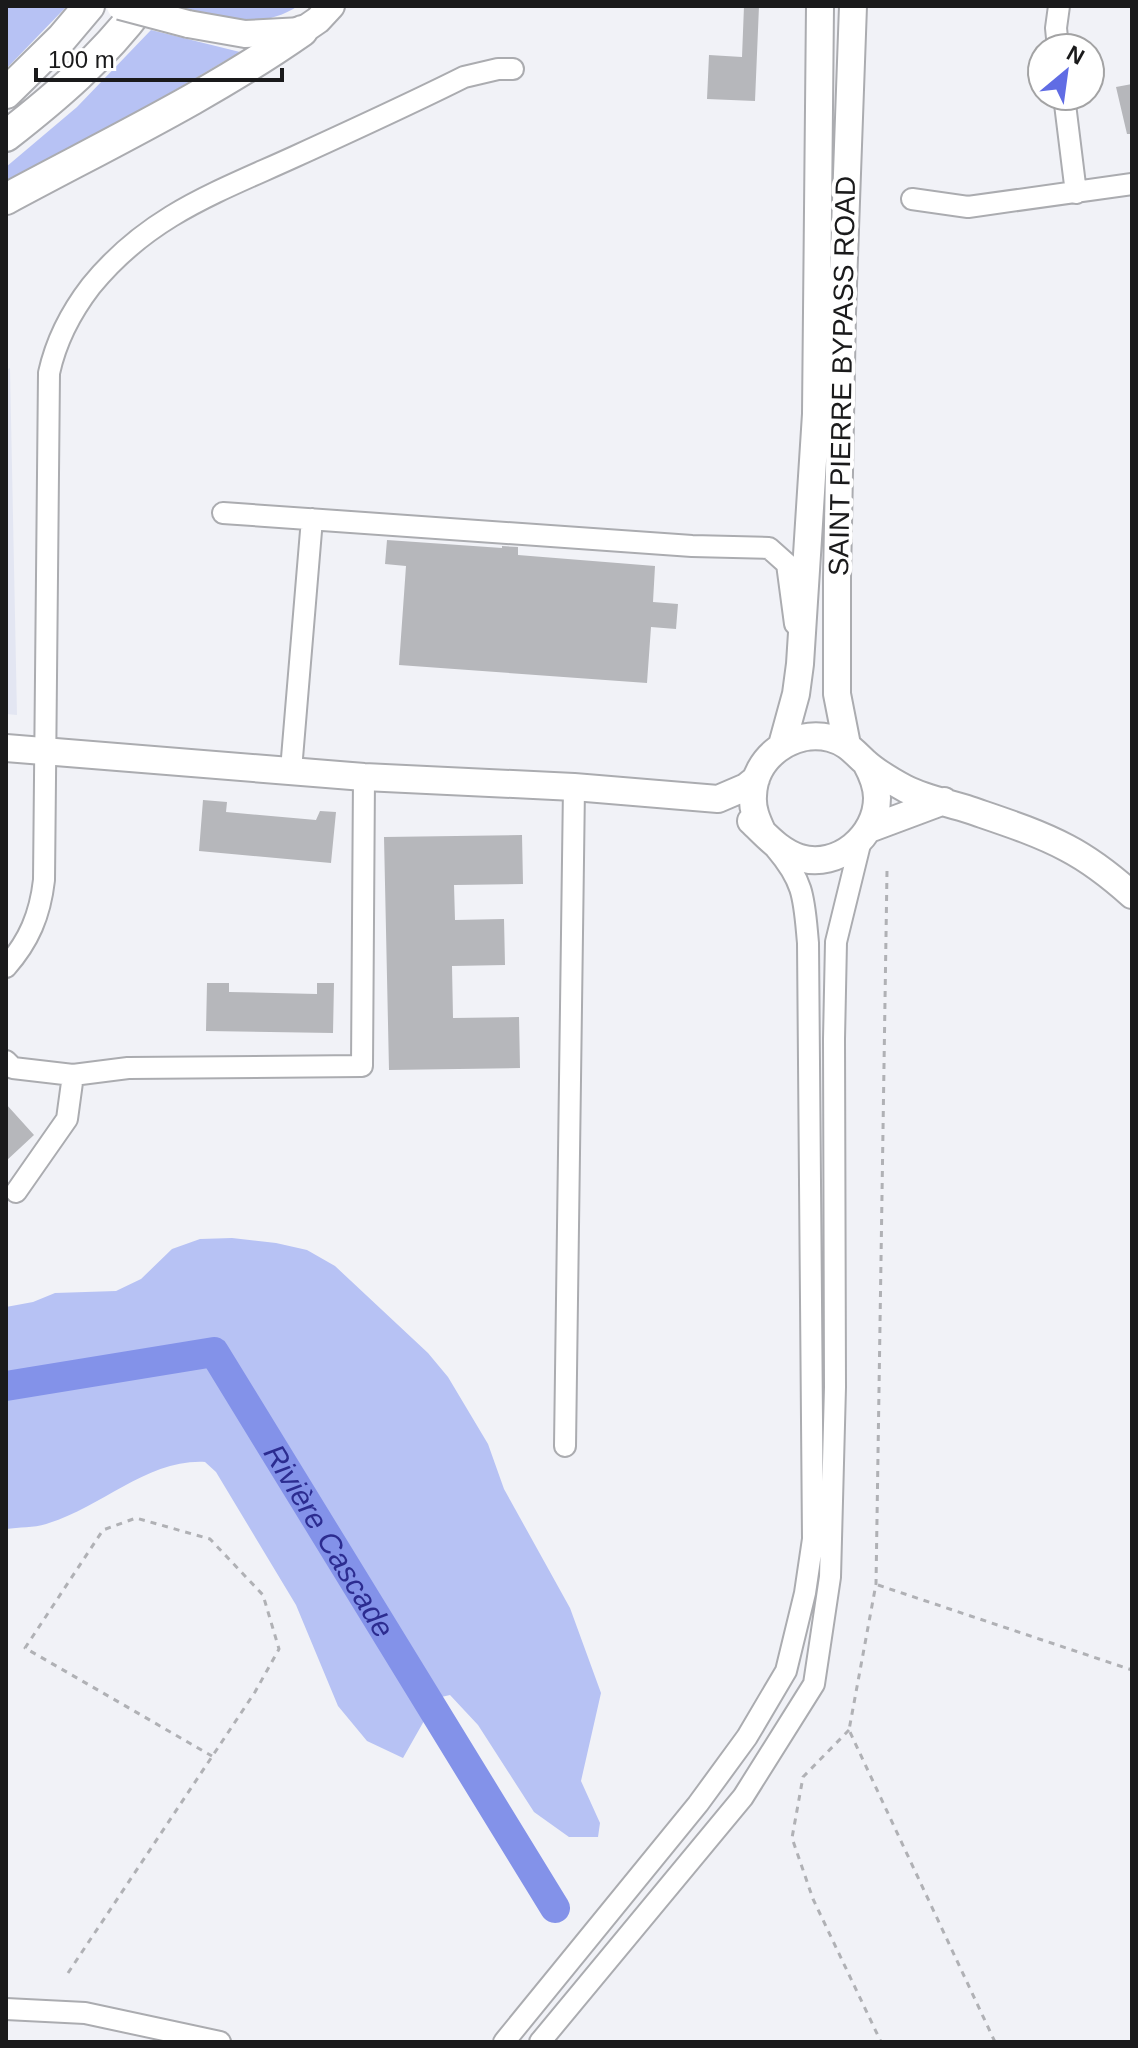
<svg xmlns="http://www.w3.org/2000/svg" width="1138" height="2048" font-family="Arial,sans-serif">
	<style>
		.built { fill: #e3e6f2 }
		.green { fill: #b7c2f4 }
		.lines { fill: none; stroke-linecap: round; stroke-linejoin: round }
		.river { stroke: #8392e9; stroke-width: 30 }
		.building { fill: #b6b7bb }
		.minor-casing { stroke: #abacb0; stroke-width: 24 }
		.major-casing { stroke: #abacb0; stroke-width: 30 }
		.highway-casing { stroke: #abacb0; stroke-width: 34 }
		.path { stroke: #b0b1b5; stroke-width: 3; stroke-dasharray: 6 6; stroke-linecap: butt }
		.minor { stroke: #fff; stroke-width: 20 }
		.major { stroke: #fff; stroke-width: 26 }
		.highway { stroke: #fff; stroke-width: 30 }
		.major-bridge-casing { stroke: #abacb0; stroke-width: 30; stroke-linecap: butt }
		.major-bridge { stroke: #fff; stroke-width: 26 }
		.labels { text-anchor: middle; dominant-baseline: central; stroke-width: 8; stroke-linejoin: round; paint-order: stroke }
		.street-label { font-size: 28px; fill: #1a1a1b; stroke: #fff }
		.water-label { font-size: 30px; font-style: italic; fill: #2c2c90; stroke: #fff }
	</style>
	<rect width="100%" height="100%" fill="#f1f2f7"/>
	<path class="built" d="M10,368L17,715L6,714V370Z"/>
	<path class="green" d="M6,6H67L6,69Z
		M174,6H298C259,32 215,17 174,6Z
		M151,30L240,52L6,189V167L77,107Z
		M232,1238L276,1243L307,1250L335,1266L428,1353L448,1377L488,1444L504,1489L570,1608L601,1693L581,1781L600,1823L598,1837H569L534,1812L478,1725L450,1695L437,1698L403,1758L367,1741L338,1706L296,1605L216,1472L205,1462C148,1459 102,1507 49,1523C36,1528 20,1527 6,1529V1307L33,1302L55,1293L116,1291L141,1279L172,1249L200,1239Z"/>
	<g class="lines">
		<path class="river" id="s1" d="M6,1386L214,1352L555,1908"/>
	</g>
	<path class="building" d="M744,6H759L755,101L707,99L709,55L742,57Z
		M1132,84V134H1127L1116,87Z
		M387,540L502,548V546L518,547V555L655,566L653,602L678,604L676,629L651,627L647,683L399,665L406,566L385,564Z
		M203,800L227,802L226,812L316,820L320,811L336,812L331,863L199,851Z
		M522,835L523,884L454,885L455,920L504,919L505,965L452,966L453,1018L519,1017L520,1068L389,1070L384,837Z
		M207,983H229V992L317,994V983H334L333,1033L206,1031Z
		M6,1104L34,1135L6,1161Z"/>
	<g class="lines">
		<g class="minor-casing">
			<path id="minor" d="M1058,48L1056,28L1059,6
				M1064,96L1076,193
				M912,199L968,207L1132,184
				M223,513L692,546L769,548L787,564L795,624
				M291,770L312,519
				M6,967C29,941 40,915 44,880L49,373C56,341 71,312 91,286C148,216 215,193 294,157C351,131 408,105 464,77L498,69H513
				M6,1061L13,1068L73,1075L128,1068L362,1066L364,777
				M16,1192L67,1119L73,1075
				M565,1446L574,787
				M6,2009L85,2013L220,2042
				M504,2042L698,1804L747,1737L786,1671L805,1593L813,1539L808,943C804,900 805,883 776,849
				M540,2042L743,1797L814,1684L830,1577L835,1387L834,1039L836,942L861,840"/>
		</g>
		<g class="major-casing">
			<path id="major" d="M188,24L245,34L302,31L318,20L331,6
				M782,745L796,694L800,664L816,414L820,6
				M847,745L837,694V578L842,313L853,6
				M6,748L364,777L574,787L718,799L746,787L756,779
				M751,821C767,836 779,851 800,858C838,869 877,836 877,798C877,785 872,774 866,763
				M869,829L944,801
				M762,831C757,820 752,809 753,796C754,757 793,729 830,738C846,742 854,752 865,762C876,772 893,782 906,789C926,799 949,803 970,810C1002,821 1037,832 1067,848C1090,860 1113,878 1132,895"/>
		</g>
		<g class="highway-casing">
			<path id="highway" d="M6,93L62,38L89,6
				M6,136C56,97 103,57 141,6
				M6,199C106,145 209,96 302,31"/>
		</g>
		<path class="path" d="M887,871L876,1584L849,1730L995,2042
			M878,1585L1132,1670
			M849,1730L803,1777L792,1838L813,1899L881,2042
			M68,1973L255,1692L279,1649L263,1595L210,1539L136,1518L103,1530L25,1648L212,1756
			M1012,2042H1040"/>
		<use href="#minor" class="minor"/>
		<use href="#major" class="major"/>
		<use href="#highway" class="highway"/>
		<g class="major-bridge-casing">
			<path id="major-bridge" d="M120,6L188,24"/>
		</g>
		<use href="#major-bridge" class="major-bridge"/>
	</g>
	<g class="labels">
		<g class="street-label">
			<text transform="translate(842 376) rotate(-89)">SAINT PIERRE BYPASS ROAD</text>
		</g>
		<g class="water-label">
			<text stroke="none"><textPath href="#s1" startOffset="432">Rivière Cascade</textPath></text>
		</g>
	</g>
	<rect width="1138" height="2048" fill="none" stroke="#1a1a1b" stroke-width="16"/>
	<g transform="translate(1066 72) rotate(29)"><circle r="38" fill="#ffffff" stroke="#a3a3a4" stroke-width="2"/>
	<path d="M0-6L14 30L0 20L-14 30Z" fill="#606ce4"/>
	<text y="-12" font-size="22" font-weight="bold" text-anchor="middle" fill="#1a1a1b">N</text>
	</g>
	<path d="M36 68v12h246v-12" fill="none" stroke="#1a1a1b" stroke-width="4"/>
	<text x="48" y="68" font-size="24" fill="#1a1a1b" stroke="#ffffff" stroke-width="6" paint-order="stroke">100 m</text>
</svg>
